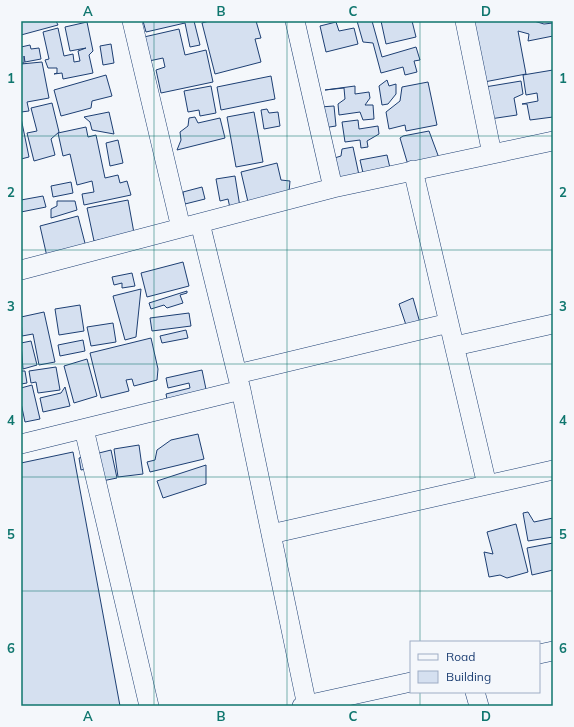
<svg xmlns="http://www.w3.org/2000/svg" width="574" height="727" font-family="Mulish,sans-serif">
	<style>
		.building { fill: #d5e0f0; stroke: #1d3f73 }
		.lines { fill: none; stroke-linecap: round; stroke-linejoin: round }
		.street-casing { stroke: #1d3f73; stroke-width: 20 }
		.street { stroke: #f4f7fb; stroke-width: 19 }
		.grid { fill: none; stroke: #0f766e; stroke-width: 1; stroke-opacity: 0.55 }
		.neatline { fill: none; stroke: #0f766e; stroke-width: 1.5 }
		.grid-label { font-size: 13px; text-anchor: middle; font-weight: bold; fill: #0f766e }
	</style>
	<rect width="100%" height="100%" fill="#f4f7fb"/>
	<path class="building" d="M21,21H56L58,25L21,35Z
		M143,21H194L200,45L190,47L185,23L146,32Z
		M209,21H256L261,38L255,39L261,62L215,74L202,23Z
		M357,21H372L382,57L416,47L420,60L414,61L417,72L405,75L403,67L381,73L373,43L363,42Z
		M381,21H412L416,37L386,44Z
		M466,21H534L544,24L553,23V36L528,41L529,34L518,31L526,74L479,83Z
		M87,22L93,51L89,55L93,73L63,79L62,73L54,74L57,73V68H48L45,60L49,59L43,32L58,28L64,56L73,54L74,62L80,61L78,51L86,48L70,51L65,27Z
		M336,22L339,31L354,28L358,44L326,52L320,26Z
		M179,29L185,55L206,50L213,82L161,93L156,70L165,67L163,58L149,61L144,37Z
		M111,44L114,63L103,65L100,46Z
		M30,45L31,49L39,48L41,59L25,62L24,56V63H21V47Z
		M42,62L49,98L27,102L29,111L21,112V64Z
		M553,70V117L530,120L527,104H522L538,101L537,93L526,95L523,75Z
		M106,75L112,96L92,101L91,108L61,116L54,90Z
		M271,76L275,99L221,110L217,87Z
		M387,80L389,86L396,84V94L388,104L382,105L379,86Z
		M521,81L523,94L514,98L517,115L490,119L485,87Z
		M428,82L437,125L406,131L405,125L389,129L386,112L400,101L402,87Z
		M211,86L216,113L200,116L199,110L188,112L184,91Z
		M355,86V94L369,92L370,98L365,105H373L374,119L363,120L360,112L339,115L338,104L345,99L344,88L325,90Z
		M52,103L59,132L51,139L55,155L34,161L27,133L37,131L31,108Z
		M334,106L336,126L323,128L320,107Z
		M267,109L269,113L278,112L280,126L264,129L261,110Z
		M109,112L114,134L92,130L90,122L84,117Z
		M254,112L263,162L236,167L227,117Z
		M195,117L198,123L220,118L225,138L177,150L181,140L180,132L188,126L189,118Z
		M21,118L29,157L21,159Z
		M358,120L359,129L378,126L379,134L367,141L368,147L361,148L360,140L345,142L342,122Z
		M86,127L88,137L96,135L105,178L118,175L120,183L127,181L131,195L84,205L82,194L94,192L92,181L77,185L70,154L63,156L58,133Z
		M429,131L439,158L408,165L400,138L403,136Z
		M118,140L123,163L110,166L106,143Z
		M353,147L359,175L335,181L331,159L341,156L342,149Z
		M387,155L390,168L363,173L360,160Z
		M277,163L281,180L290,181L289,192L248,202L241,172Z
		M235,176L240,207L230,208L228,199L220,201L216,179Z
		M71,182L73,193L53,197L51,186Z
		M202,187L205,199L185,204L183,192Z
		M43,196L46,207L21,212V200Z
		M128,200L134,233L94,241L87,208Z
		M57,201H75L77,210L51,218V209L57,206Z
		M78,216L87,251L48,261L40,226Z
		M183,262L189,286L147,297L141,273Z
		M132,273L135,286L122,288V283L114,285L112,277Z
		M141,289L136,337L125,340L113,296Z
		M187,291V293L180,295L183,303L167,308L164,305L151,309L149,303Z
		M413,298L420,323L406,325L399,304Z
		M80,305L84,331L59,335L55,309Z
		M44,312L55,362L39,365L33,334L22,336L21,317Z
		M189,313L191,326L152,331L150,318Z
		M113,323L116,342L91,346L87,327Z
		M186,330L188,338L162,343L160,336Z
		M151,338L158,369L157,380L134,386L132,379L126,380L129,391L101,398L90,353Z
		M83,340L85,351L60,356L58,345Z
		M31,341L37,365L23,369L21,343Z
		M87,359L97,396L74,403L64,366Z
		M56,367L60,390L38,393L36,382L31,383L29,371Z
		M202,370L207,394L168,404L166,394L190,388L189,383L168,388L166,378Z
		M21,371H25L27,383L21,384Z
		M32,385L40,419L25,422L21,403V388Z
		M65,387L70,406L43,412L40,398L61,393Z
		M198,434L204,459L150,472L147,462L155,460L157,450L171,440Z
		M139,445L143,474L118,477L114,449Z
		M111,450L117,478L102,481L99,466L81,470L79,458Z
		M73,452L120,706H21V463Z
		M206,465V484L163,498L157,481Z
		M528,512L534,522L553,518V537L528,541L523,513Z
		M516,524L528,572L507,578L500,575L489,577L484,552L493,554L487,532Z
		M553,543V570L532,575L527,548Z"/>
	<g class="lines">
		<g class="street-casing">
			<path id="street" d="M132,21L181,228
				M295,21L333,188
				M465,21L492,154
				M413,170L487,485
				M200,223L241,390L307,706
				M21,270L333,188L553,141
				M455,346L553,324
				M237,374L449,323
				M84,429L149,706
				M21,444L241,390
				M271,534L553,470
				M539,654L553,651
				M475,692L479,706
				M302,706L411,682"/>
		</g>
		<use href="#street" class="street"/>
	</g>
	<path class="grid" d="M154,21V706M287,21V706M420,21V642M21,136H553M21,250H553M21,364H553M21,477H553M21,591H553M420,692V706"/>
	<rect width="574" height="727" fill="none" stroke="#f4f7fb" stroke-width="44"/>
	<rect x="410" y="641" width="130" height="52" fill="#f4f7fb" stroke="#9eadc5"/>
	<rect x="418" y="654" width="20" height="6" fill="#f4f7fb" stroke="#9eadc5"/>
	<text x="446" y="661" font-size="12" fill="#1d3f73">Road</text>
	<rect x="418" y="671" width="20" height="12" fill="#d5e0f0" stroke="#9eadc5"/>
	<text x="446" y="681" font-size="12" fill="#1d3f73">Building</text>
	<rect x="22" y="22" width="530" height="683" class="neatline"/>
	<g class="grid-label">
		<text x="88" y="16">A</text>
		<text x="221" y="16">B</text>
		<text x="353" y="16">C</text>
		<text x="486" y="16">D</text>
		<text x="11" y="83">1</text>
		<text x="563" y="83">1</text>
		<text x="11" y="197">2</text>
		<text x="563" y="197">2</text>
		<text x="11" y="311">3</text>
		<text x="563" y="311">3</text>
		<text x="11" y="425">4</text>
		<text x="563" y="425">4</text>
		<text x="11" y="539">5</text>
		<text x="563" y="539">5</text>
		<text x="11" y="653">6</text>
		<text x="563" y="653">6</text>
		<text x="88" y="721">A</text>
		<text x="221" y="721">B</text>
		<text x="353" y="721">C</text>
		<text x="486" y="721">D</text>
	</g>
</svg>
